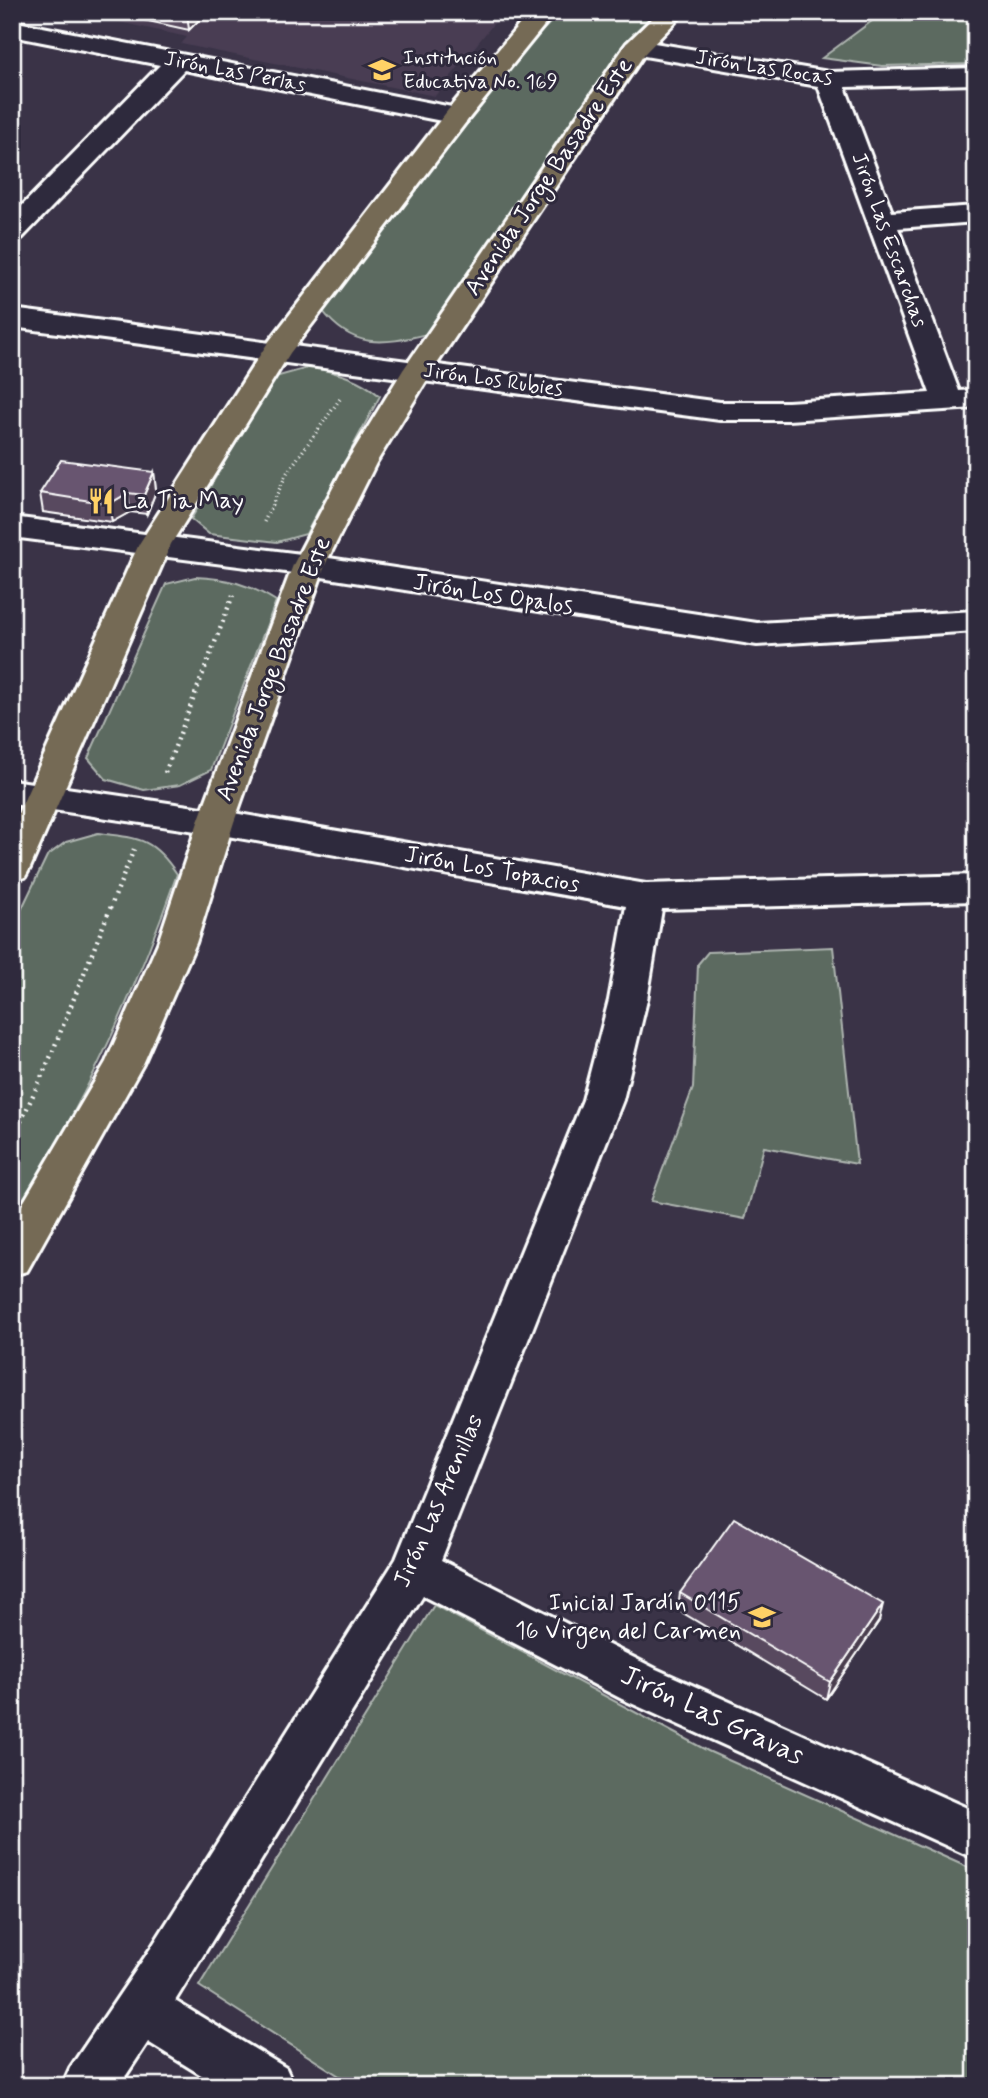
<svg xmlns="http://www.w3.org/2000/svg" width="988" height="2098" font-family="Mynerve,sans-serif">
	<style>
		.built { fill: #483d53 }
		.green { fill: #5c6b61; stroke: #aeb5b0; stroke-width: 2 }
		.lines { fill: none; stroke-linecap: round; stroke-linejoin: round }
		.minor-casing { stroke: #fff; stroke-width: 6 }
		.major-casing { stroke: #fff; stroke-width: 6 }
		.path-far1 { stroke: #fff; stroke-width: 3.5; stroke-dasharray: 1 3.5; stroke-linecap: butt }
		.path { stroke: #fff; stroke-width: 4.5; stroke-dasharray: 2 5; stroke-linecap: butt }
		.minor { fill: #2f2a3d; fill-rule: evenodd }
		.major { fill: #756a55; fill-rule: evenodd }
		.wall { fill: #59495f; stroke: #fff; stroke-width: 2 }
		.shaded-wall { fill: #483c4e; stroke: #fff; stroke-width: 2 }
		.building { fill: #67556f; stroke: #fff; stroke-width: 2 }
		.labels { text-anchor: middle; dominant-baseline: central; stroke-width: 6; stroke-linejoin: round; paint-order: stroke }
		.far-poi-label { font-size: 21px; fill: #fff; stroke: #2f2a3d; text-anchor: start }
		.far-street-label { font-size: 21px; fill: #fff; stroke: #2f2a3d }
		.street-label { font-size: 24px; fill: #fff; stroke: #2f2a3d }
		.poi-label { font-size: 24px; fill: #fff; stroke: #2f2a3d; text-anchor: start }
		.near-street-label { font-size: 28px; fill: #fff; stroke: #2f2a3d }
	</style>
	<rect width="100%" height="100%" fill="#3a3347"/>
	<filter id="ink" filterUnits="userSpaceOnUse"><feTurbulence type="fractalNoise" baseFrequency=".0143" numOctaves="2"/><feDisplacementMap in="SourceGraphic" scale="14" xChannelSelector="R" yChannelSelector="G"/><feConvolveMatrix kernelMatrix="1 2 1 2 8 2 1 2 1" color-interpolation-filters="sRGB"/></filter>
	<g filter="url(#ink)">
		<path class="built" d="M74,12H503L435,96L181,44L187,37Z"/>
		<path class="green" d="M561,12H655L625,44L606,71L427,334C382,345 352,349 322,310L530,43Z
			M884,12H976V64L882,66L822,58Z
			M311,367C338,373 359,378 380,396L306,534L277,542L209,534L191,519L275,377Z
			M195,577C226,578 249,584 276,601L211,770L180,785L144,790L106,779L88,758L166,584Z
			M98,833C140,838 153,838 177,874C134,997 82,1109 12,1218V929L47,856L66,842Z
			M833,947L857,1164L764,1147L745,1219L651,1201L693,1088L698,964L708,952Z
			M434,1605L708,1751L976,1871V2086H355L199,1986Z"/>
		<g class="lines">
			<g class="minor-casing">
				<path id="minor" d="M12,21L457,108L466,110L470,116L466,122L457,124L184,70L22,238L12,240V216L160,65L12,36Z
					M636,40L829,72L976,68V84L845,87L892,212L976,206V222L898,228L959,391L976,390V408L788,420H720L12,327V309L720,402H788L930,393L818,86L627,53L623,48L627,43Z
					M12,517L309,555L757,623L976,611V631L757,645L309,575L12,537Z
					M12,780L216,810L646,884L976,875V901L662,909L647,1000L623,1100L441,1560L656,1669L976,1812V1859L622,1699L423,1596L175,2001L286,2068L294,2086H219L148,2042L119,2086H62L70,2068L151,1948L396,1559L583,1100L609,1000L626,906L216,834L12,804Z"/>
			</g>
			<g class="major-casing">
				<path id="major" d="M530,12H555L466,122L290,353L171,544L30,868L25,877L12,881V827L139,544L267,344L448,110Z
					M659,12H685L645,53L433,370L376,463L325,565L234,822L196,943L143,1064L27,1271L12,1275V1222L106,1062L158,943L198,822L293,565L346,463L403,370L627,43Z"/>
			</g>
			<path class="path-far1" d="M264,522L287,473L340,399"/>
			<path class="path" d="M165,773L233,595
				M12,1141L50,1058L134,849"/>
			<use href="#minor" class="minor"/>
			<use href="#major" class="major"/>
		</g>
		<path class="wall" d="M107,12H207L189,30Z
			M154,472L156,491L147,514L130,512L112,522L43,512L40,493Z
			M680,1593L879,1621L826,1699L678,1610Z"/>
		<path class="shaded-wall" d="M187,12H207L189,30Z
			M154,472L156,491L147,514L144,495Z
			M128,493L130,512L112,522L109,504Z
			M883,1604L879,1621L826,1699L830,1682Z"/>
		<path class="building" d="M61,460L154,472L144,495L128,493L109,504L40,493Z
			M734,1518L883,1604L830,1682L680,1593Z"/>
	</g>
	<defs>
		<g id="school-bare" transform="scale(2.1)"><path d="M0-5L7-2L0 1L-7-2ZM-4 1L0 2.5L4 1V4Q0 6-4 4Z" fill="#ffd166" stroke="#2f2a3d" stroke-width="2.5" paint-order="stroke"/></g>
		<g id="restaurant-bare" transform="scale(2.1)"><path d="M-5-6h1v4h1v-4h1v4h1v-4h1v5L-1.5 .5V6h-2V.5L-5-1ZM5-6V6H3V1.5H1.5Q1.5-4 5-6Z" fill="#ffd166" stroke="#2f2a3d" stroke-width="2.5" paint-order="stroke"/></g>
	</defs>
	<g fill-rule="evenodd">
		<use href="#school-bare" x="382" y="70"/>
		<use href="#restaurant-bare" x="101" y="501"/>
		<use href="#school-bare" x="762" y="1617"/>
	</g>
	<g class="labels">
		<g class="far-poi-label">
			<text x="403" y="58">Institución<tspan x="403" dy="24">Educativa No. 169</tspan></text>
		</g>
		<g class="far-street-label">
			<text transform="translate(764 68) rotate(9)">Jirón Las Rocas</text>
			<text transform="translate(235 72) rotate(11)">Jirón Las Perlas</text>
			<text transform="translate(889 240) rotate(70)">Jirón Las Escarchas</text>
			<text transform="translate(493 380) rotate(8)">Jirón Los Rubies</text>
		</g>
		<g class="street-label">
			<text transform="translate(549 177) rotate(-56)">Avenida Jorge Basadre Este</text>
			<text transform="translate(493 595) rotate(9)">Jirón Los Opalos</text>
			<text transform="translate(274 669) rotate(-69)">Avenida Jorge Basadre Este</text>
			<text transform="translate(492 870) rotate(10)">Jirón Los Topacios</text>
			<text transform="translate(439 1501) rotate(-66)">Jirón Las Arenillas</text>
		</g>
		<g class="poi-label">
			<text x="122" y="501">La Tia May</text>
			<text x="741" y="1603" text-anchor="end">Inicial Jardín 0115<tspan x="741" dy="28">16 Virgen del Carmen</tspan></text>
		</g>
		<g class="near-street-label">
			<text transform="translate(712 1716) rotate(25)">Jirón Las Gravas</text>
		</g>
	</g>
	<rect width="988" height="2098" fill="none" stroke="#2f2a3d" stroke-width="42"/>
	<rect x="21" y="21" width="946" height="2056" fill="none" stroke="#fff" stroke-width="2.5" filter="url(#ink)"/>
</svg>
